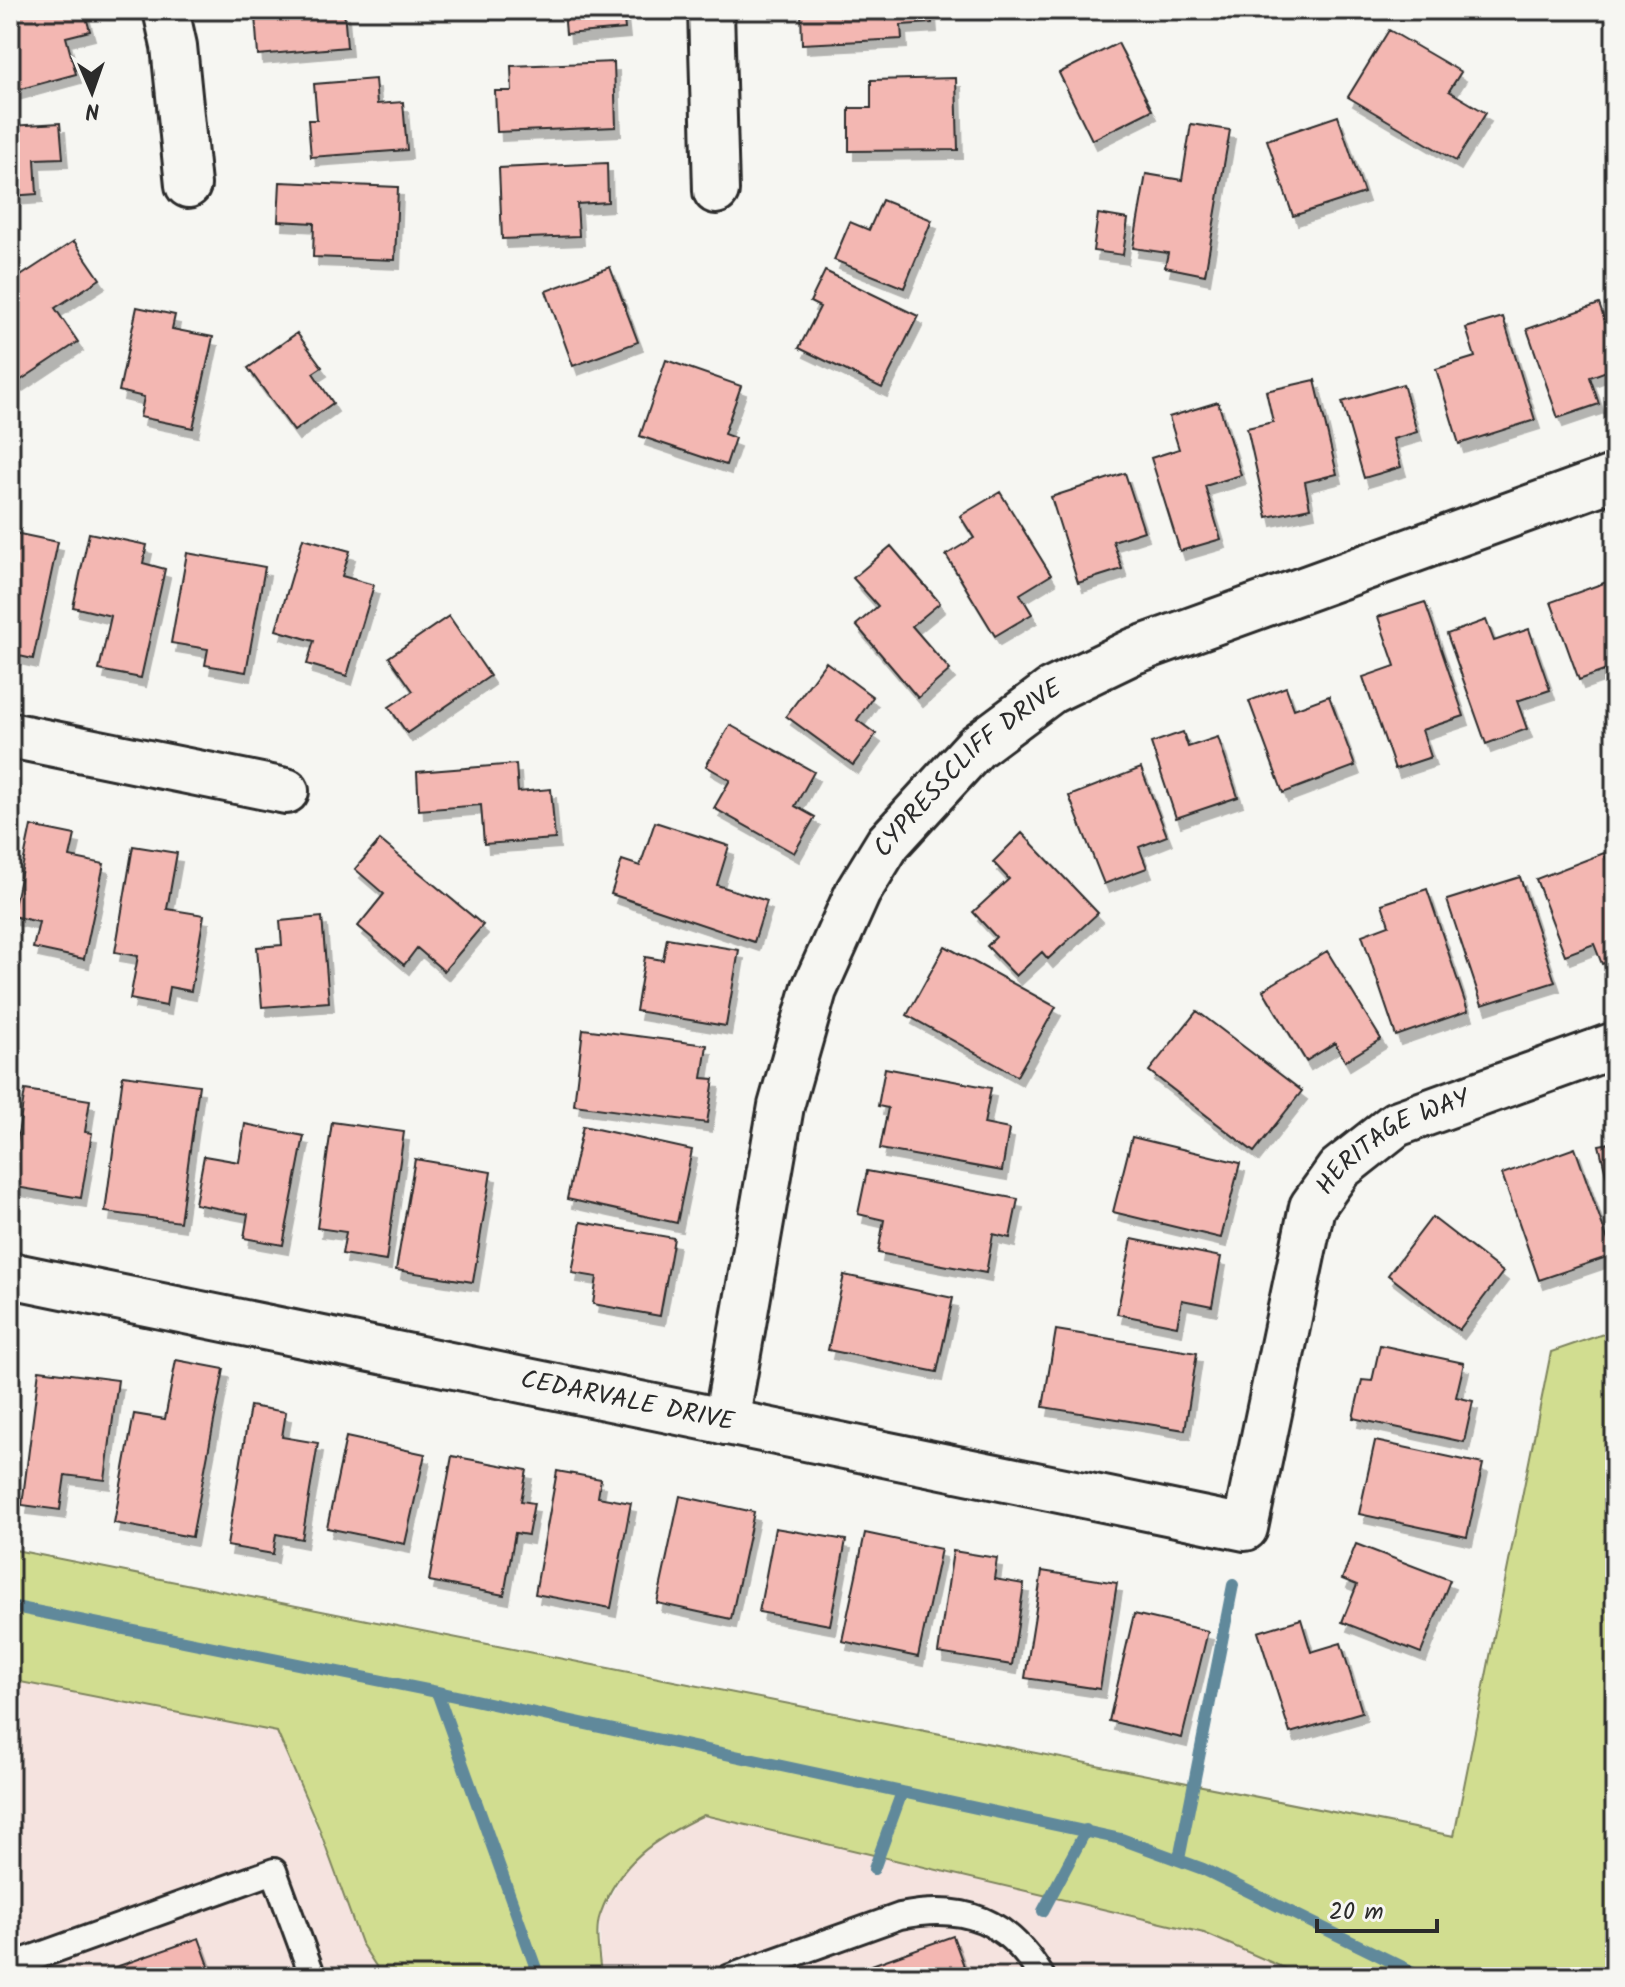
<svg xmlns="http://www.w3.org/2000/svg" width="1625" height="1987" font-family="Kalam,sans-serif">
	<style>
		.built { fill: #f5e3df }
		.green { fill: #d1dd90; stroke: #7e845e; stroke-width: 2 }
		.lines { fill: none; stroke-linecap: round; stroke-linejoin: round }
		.stream { stroke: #60899b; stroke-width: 12 }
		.building { fill: #f3b7b2; stroke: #2b2b2b; stroke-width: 2; filter: url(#shadow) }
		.lane-casing { stroke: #2b2b2b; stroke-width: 30 }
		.street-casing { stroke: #2b2b2b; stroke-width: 50 }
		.lane { stroke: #f6f6f2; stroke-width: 24 }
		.street { stroke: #f6f6f2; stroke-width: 44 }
		.labels { text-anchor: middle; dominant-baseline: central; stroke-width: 6; stroke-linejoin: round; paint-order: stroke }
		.street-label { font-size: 26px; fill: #2b2b2b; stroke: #f6f6f2 }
	</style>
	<defs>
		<filter id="shadow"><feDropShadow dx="5" dy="9" stdDeviation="0" flood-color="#0004"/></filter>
	</defs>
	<rect width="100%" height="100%" fill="#f6f6f2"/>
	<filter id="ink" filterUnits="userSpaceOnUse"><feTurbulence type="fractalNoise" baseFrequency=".0125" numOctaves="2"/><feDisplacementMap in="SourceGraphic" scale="16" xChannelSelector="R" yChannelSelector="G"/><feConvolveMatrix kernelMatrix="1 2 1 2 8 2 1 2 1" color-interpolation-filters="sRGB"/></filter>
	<g filter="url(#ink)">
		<path class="built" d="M10,1680L277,1732L377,1972L383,1977H10Z
			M704,1815L1204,1933L1305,1977H601L599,1917L625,1869L655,1839Z"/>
		<path class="green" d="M1615,1330V1977H1305L1204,1933L704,1815C656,1838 619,1861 600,1915C594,1931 600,1959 601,1977H383L361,1943L319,1828L277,1732L10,1680V1549L1454,1836L1551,1352Z"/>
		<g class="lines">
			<path class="stream" d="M10,1606L437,1692L1121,1839L1203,1869L1423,1977
				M437,1692L539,1977
				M1179,1859L1233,1585
				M874,1869L902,1792
				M1043,1911L1086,1830"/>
		</g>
		<path class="building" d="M10,10H84L90,31L66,37L76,74L10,92Z
			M263,10H344L347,47L258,55L255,16L264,15Z
			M564,10H623L625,29L566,34Z
			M801,10H931L932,23L901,25L902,39L802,44Z
			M1389,30L1461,72L1449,91L1486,113L1456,161L1348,97Z
			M1118,43L1152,110L1092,140L1059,73Z
			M614,62L616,127L497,132L495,91H512L511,66Z
			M956,78L958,150L849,151V108H871V80Z
			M375,79L377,104L403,102L407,150L311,157L308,120H317L314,84Z
			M1338,116L1364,193L1293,216L1267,140Z
			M60,123L63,158L35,159L37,194L10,196V126Z
			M1191,124L1230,130L1205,275L1165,267L1168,253L1133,248L1146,174L1182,180Z
			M607,163L608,202L577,204L579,236L502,239L499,168Z
			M280,182L398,187L395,260L313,257L314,223L278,221Z
			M882,200L932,220L904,288L834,260L850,222L869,230Z
			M1098,214L1128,219L1123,255L1093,251Z
			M74,241L100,279L55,308L78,342L15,384L10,377V331L13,329L10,324V283Z
			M610,267L638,342L573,366L546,291Z
			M825,271L918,316L882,388L799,348L820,307L810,302Z
			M1599,304L1615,350V368L1590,377L1599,404L1558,418L1527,329Z
			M137,307L175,315L172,329L213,337L193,428L140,417L144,397L119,391Z
			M1503,317L1535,420L1459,444L1436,369L1475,357L1466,328Z
			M297,333L322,367L313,373L333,403L294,431L248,368Z
			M666,360L741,386L724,434L735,438L726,465L640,436Z
			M1315,380L1337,474L1305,482L1310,508L1267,517L1247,428L1273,422L1266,391Z
			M1403,384L1417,432L1393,439L1401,467L1364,478L1342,402Z
			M1218,402L1241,475L1205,486L1221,539L1180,551L1151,458L1179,449L1169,417Z
			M1125,473L1144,531L1113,541L1122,569L1078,583L1051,497Z
			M1000,492L1051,575L1020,594L1032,614L995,636L946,555L974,538L960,516Z
			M10,532L58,542L33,659L10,654Z
			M89,533L147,545L143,563L165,569L141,678L99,670L111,616L73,607Z
			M303,538L350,551L342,576L374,585L347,676L307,664L314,641L276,630Z
			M891,546L940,603L912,626L950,670L918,698L856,625L878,606L853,578Z
			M187,553L265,567L246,672L205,665L208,649L171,643Z
			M1615,579V667L1579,680L1551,602Z
			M1425,602L1464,716L1422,730L1431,757L1395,769L1363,677L1395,666L1378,617Z
			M449,616L490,676L407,733L389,707L413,691L389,657Z
			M1486,620L1494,641L1529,629L1550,690L1517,701L1527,729L1486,744L1447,634Z
			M826,662L873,697L857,720L876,734L853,765L786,716Z
			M1286,687L1294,709L1329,696L1355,766L1283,793L1249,701Z
			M730,725L814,772L795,806L815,817L794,853L714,808L730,780L706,766Z
			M1183,732L1188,747L1218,737L1238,797L1176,818L1151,743Z
			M516,764L518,792L551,789L555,839L484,844L481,805L419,810L417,772Z
			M1141,768L1167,836L1139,847L1147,868L1104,884L1069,796Z
			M655,822L729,846L717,885L767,901L754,942L611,894L622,860L640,866Z
			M31,826L75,835L70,857L104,864L84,959L33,948L39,922L12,916Z
			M1022,833L1098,913L1048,959L1042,952L1016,976L987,946L996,937L973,912L1009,879L993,862Z
			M380,840L483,925L444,971L417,948L404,965L358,926L384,894L355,869Z
			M133,846L177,853L167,909L204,915L191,991L169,987L166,1006L130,999L138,956L115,952Z
			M1604,853L1615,880V959L1602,964L1594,944L1565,955L1536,879Z
			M1520,877L1555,982L1482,1005L1447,900Z
			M1427,889L1468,1011L1396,1036L1362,935L1389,925L1382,904Z
			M322,917L329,1002L262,1007L257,947L282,945L280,921Z
			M667,938L739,950L726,1026L636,1011L645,957L663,960Z
			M945,946L1056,1007L1017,1076L907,1015Z
			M1327,951L1381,1039L1345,1061L1335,1043L1306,1061L1263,990Z
			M1197,1011L1302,1091L1254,1152L1149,1071Z
			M583,1029L707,1045L702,1078L714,1079L707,1123L574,1105Z
			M885,1068L991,1088L984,1124L1009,1129L1002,1171L880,1149L888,1108L878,1106Z
			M123,1075L199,1085L180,1222L105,1212Z
			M25,1090L90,1100L85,1132L92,1133L81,1198L10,1186Z
			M332,1122L404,1132L386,1261L342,1254L346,1232L317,1228Z
			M245,1124L304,1136L283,1245L244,1238L248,1214L195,1204L204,1156L239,1162Z
			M583,1126L692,1150L677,1223L567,1199Z
			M1132,1137L1240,1163L1221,1238L1113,1212Z
			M1615,1142V1211L1599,1145Z
			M1575,1148L1613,1255L1539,1280L1502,1174Z
			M415,1159L491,1172L473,1282L396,1270Z
			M867,1171L1018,1199L1010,1238L993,1234L986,1273L878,1253L884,1220L858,1214Z
			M1432,1217L1503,1272L1459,1330L1388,1275Z
			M581,1222L674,1238L660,1316L593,1304L597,1277L572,1273Z
			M1132,1239L1221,1257L1212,1306L1182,1300L1177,1326L1117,1314Z
			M844,1275L953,1298L937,1372L828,1350Z
			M1056,1330L1197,1353L1185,1430L1043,1407Z
			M1380,1345L1464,1363L1456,1397L1473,1401L1464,1442L1353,1418L1362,1380L1372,1381Z
			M176,1360L224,1369L192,1537L114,1523L134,1414L165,1419Z
			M39,1370L118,1380L105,1480L65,1475L60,1510L22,1505Z
			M250,1406L286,1412L282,1437L318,1443L302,1539L276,1534L273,1554L227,1546Z
			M346,1437L425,1454L405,1544L327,1528Z
			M1375,1441L1483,1464L1467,1537L1359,1514Z
			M452,1456L527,1470L521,1501L534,1503L528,1535L515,1533L504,1595L429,1581Z
			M557,1471L601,1479L598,1497L631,1503L611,1608L535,1594Z
			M680,1496L754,1512L731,1619L657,1603Z
			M775,1528L846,1540L830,1625L759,1612Z
			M865,1533L941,1549L918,1657L842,1641Z
			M1356,1544L1450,1580L1421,1653L1342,1622L1357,1585L1342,1579Z
			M953,1551L997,1558L994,1579L1024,1584L1012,1665L938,1653Z
			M1042,1571L1117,1583L1100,1689L1025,1678Z
			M1134,1614L1208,1631L1182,1738L1109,1721Z
			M1301,1619L1311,1652L1341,1643L1362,1712L1290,1733L1258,1632Z
			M953,1936L968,1977H838Z
			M199,1938L213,1977H87Z"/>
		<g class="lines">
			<g class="lane-casing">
				<path id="lane" d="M10,1966L274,1871L313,1977
					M730,1977L900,1916C965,1903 1008,1920 1042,1977"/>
			</g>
			<g class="street-casing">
				<g id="street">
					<path d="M166,10L174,46L188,185"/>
					<path d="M711,10L716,191"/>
					<path d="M10,735L286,791"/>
					<path id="s1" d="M10,1275L1245,1528L1312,1207L1339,1169L1396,1124L1615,1045"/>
					<path id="s2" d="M726,1422L781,1106L814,990L858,892L888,843L976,747L1051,691L1134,651L1615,477"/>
				</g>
			</g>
			<use href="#lane" class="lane"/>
			<use href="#street" class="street"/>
		</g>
	</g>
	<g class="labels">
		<g class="street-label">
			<text stroke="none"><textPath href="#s2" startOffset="716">CYPRESSCLIFF DRIVE</textPath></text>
			<text stroke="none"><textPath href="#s1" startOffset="1696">HERITAGE WAY</textPath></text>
			<text stroke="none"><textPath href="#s1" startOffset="630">CEDARVALE DRIVE</textPath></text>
		</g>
	</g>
	<rect width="1625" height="1987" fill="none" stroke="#f6f6f2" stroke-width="40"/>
	<rect x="20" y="20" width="1585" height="1947" fill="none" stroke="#2b2b2b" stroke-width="3" filter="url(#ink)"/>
	<g transform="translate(92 92) rotate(178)" stroke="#f6f6f2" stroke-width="6" paint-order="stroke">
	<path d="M0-6L14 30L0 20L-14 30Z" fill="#2b2b2b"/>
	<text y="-12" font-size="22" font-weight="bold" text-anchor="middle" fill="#2b2b2b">N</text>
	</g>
	<path d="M1317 1919v12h120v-12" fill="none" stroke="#2b2b2b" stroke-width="4"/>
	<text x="1329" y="1919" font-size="24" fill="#2b2b2b" stroke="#f6f6f2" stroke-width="6" paint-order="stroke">20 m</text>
</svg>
